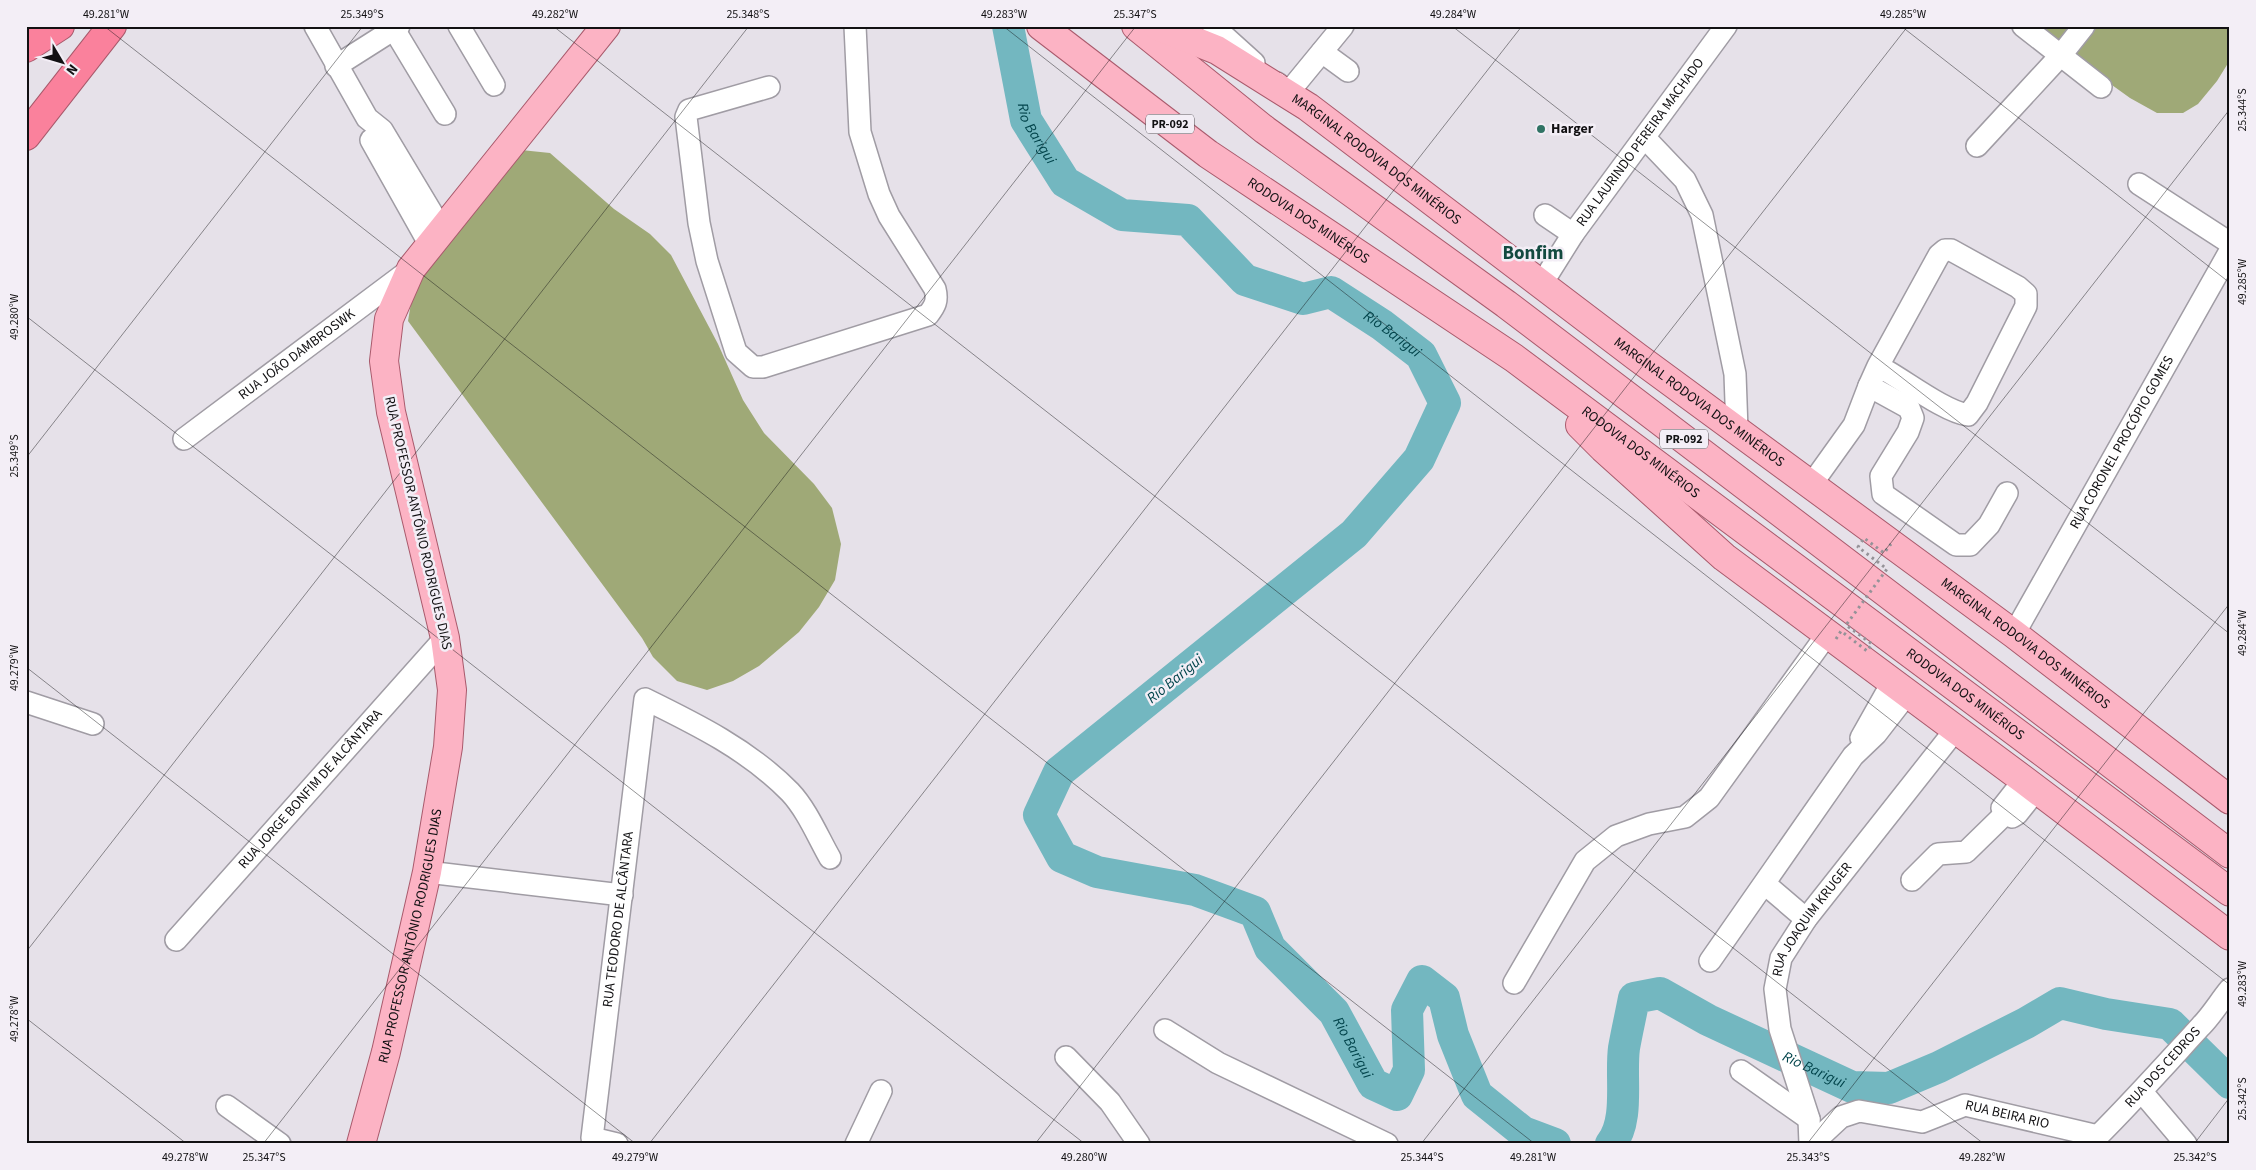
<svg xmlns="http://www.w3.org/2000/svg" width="2256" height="1170" font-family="'Source Sans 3',sans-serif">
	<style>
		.forest { fill: #9fa977 }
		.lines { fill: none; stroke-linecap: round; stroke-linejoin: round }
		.river { stroke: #73b7c0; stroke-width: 32 }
		.minor-casing { stroke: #a09ca4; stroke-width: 24 }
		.major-casing { stroke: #a95a6c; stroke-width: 30 }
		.highway-casing { stroke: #a95a6c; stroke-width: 30 }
		.minor { stroke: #fff; stroke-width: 21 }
		.major { stroke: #fcb3c4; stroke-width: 28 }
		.highway { stroke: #fa819c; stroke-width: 28 }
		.path-bridge { stroke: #959298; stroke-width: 3; stroke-dasharray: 2.5 4; stroke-linecap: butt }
		.ticks { fill: none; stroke: #121113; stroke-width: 1; stroke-opacity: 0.45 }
		.poi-dot { fill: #307364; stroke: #f3eef6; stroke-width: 2 }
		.labels { text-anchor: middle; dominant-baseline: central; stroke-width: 5; stroke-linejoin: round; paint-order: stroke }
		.shield { fill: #f3eef6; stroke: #565357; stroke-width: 1 }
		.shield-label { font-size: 12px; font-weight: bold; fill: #121113 }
		.poi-label { font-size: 14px; font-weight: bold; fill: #121113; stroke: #f3eef6; text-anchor: start }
		.street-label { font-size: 14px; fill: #121113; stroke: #f3eef6 }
		.water-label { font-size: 15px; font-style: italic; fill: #02444b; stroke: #f3eef6 }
		.district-label { font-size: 19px; font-weight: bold; fill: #134a40; stroke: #f3eef6 }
		.neatline { fill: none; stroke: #121113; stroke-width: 2 }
		.ticks-label { font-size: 12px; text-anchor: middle; fill: #121113 }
	</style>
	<rect width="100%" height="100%" fill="#e6e1e9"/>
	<path class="forest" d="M2030,26H2230V60L2217,81L2198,104L2183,113H2157L2130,98Z
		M521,150L550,153L614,209L650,234L671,255L718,344L743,400L764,433L814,484L832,508L841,544L835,580L819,607L799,632L759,666L733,681L707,690L677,681L653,657L642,638L408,321L413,291L425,264Z"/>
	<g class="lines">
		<g class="river">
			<path id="s1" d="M1008,26L1026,120L1065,182L1122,215L1188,220L1245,280L1303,299L1331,292L1382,325L1421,355L1445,403L1419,459L1354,534L1059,772L1039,815L1062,857L1097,872L1195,890L1255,912L1270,948L1334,1012L1373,1084L1397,1095L1409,1070L1407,1010L1422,981L1444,998L1453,1035L1477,1095L1523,1132L1555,1144"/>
			<path id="s2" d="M1611,1144C1630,1120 1620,1077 1624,1048C1627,1031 1631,1014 1634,998L1660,993L1708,1020L1852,1087L1889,1088L1939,1067L2026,1023L2060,1003L2106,1014L2170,1024L2230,1083"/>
		</g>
		<g class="minor-casing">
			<g id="minor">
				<path d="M315,26L367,118L382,130L442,230"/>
				<path d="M392,26L445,114"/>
				<path d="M459,26L494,85"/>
				<path d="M1213,26L1254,63"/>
				<path d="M2023,26L2101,87"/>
				<path d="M1322,52L1348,71"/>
				<path d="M336,66L399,26"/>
				<path d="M1277,83L1288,93L1343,26"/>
				<path d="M769,87L689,110L686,117L699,223L707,261L736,352L753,367H763L928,315C935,306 938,301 935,289L889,216L879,194L860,132L855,26"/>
				<path d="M1645,138L1685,180L1702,215L1735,374L1737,430"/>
				<path d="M371,140L430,245"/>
				<path d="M1977,146L2061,55L2084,26"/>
				<path d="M2139,184L2230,243"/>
				<path d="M1545,215L1573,234"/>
				<path id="s3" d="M1541,285L1573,234L1726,26"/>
				<path d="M1869,386L1878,366C1903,379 1943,411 1968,415L1977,403L2026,306V294L2018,287L1951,250H1945L1939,255L1878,366"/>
				<path id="s4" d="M184,439L411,269"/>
				<path d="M1811,485L1854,425L1869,386L1909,408L1913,418L1908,432L1881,476L1883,494L1956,545H1970L1989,525L2007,493"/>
				<path id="s5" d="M2014,634L2230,251"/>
				<path d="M26,702L93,724"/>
				<path d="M1861,738L1892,683"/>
				<path d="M2024,780L2002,808L2012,817L2017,814L2037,789"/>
				<path d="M427,872L622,895"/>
				<path d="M1912,880L1938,854L1966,852L2006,813"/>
				<path d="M1765,884L1806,919"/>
				<path id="s6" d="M176,940L445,638"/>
				<path d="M1710,961L1853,756L1876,734L1907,694"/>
				<path d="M1514,983L1585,861L1616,836L1649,824L1685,817L1709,798L1828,633"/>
				<path d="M1165,1030L1218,1063L1387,1144"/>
				<path d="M1066,1057L1110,1102L1139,1144"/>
				<path d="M1741,1071L1809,1119"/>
				<path d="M2142,1092L2186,1144"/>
				<path d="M227,1106L280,1144"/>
				<path id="s7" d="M617,1144L592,1138L645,699C696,724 749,750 790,792C807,810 818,837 830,858"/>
				<path d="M856,1144L881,1091"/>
				<path id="s8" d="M1810,1144L1809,1119L1780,1029L1775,989L1781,958L1806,919L1956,729"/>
				<path id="s9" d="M1812,1144L1841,1117L1859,1111L1922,1122L1965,1105L2098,1136"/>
				<path id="s10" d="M2093,1144L2098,1136C2134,1100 2167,1063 2201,1026C2212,1015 2220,1001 2230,989"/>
			</g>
		</g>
		<g class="major-casing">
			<g id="major">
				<path id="s11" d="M1041,26L1208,154L1514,358L2230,892"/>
				<path d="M1136,26L1265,130L1506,304L2230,854"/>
				<path id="s12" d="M1157,26L1217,50L1308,107L1637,357L2014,634L2230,800"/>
				<path d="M1580,425L1603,448L1724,557L2024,780L2230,936"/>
				<path id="s13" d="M361,1144L386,1052L427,872L448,747L452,690L445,638L391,412L384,361L389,319L411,269L606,26"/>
			</g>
		</g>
		<g class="highway-casing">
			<path id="highway" d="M26,48L60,26
				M26,136L112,26"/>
		</g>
		<use href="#minor" class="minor"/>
		<use href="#major" class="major"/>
		<use href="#highway" class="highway"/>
		<path class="path-bridge" d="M1836,639L1841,631L1867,651L1872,644L1846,625L1887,569L1858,547L1864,538L1884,553L1891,544"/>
	</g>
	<path class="ticks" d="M104,26L1535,1144M553,26L1984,1144M1003,26L2230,985M1452,26L2230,634M1901,26L2230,283M26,316L1085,1144M26,458L363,26M26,667L636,1144M26,952L749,26M26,1018L187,1144M263,1144L1136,26M649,1144L1522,26M1035,1144L1908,26M1421,1144L2230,109M1807,1144L2230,603M2194,1144L2230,1097"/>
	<circle class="poi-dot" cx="1541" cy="129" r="5"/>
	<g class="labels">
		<g class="shield">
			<rect x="1146" y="114.5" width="48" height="19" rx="4"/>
			<rect x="1660" y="429.5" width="48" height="19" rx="4"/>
		</g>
		<g class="shield-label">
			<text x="1170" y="124">PR-092</text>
			<text x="1684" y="439">PR-092</text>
		</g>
		<g class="poi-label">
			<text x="1551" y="129">Harger</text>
		</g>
		<g class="street-label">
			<text stroke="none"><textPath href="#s3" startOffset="174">RUA LAURINDO PEREIRA MACHADO</textPath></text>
			<text stroke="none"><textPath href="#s12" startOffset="258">MARGINAL RODOVIA DOS MINÉRIOS</textPath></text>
			<text stroke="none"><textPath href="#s11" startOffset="331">RODOVIA DOS MINÉRIOS</textPath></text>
			<text stroke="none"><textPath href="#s4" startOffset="141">RUA JOÃO DAMBROSWK</textPath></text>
			<text stroke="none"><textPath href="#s12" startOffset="662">MARGINAL RODOVIA DOS MINÉRIOS</textPath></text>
			<text stroke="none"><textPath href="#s5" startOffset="220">RUA CORONEL PROCÓPIO GOMES</textPath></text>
			<text stroke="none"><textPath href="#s11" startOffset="736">RODOVIA DOS MINÉRIOS</textPath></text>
			<text transform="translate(418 523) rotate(77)">RUA PROFESSOR ANTÔNIO RODRIGUES DIAS</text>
			<text stroke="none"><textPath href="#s12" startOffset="1068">MARGINAL RODOVIA DOS MINÉRIOS</textPath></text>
			<text stroke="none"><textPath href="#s11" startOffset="1141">RODOVIA DOS MINÉRIOS</textPath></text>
			<text stroke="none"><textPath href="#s6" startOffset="202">RUA JORGE BONFIM DE ALCÂNTARA</textPath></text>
			<text stroke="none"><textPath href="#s7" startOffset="246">RUA TEODORO DE ALCÂNTARA</textPath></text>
			<text stroke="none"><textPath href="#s8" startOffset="240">RUA JOAQUIM KRUGER</textPath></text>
			<text stroke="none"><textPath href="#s13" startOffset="214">RUA PROFESSOR ANTÔNIO RODRIGUES DIAS</textPath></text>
			<text stroke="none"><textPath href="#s10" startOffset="104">RUA DOS CEDROS</textPath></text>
			<text stroke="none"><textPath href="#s9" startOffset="212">RUA BEIRA RIO</textPath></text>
		</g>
		<g class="water-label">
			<text stroke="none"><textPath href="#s1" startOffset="112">Rio Barigui</textPath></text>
			<text stroke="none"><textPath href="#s1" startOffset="548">Rio Barigui</textPath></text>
			<text transform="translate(1175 679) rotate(-39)">Rio Barigui</text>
			<text stroke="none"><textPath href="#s1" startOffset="1644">Rio Barigui</textPath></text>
			<text stroke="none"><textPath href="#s2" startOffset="348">Rio Barigui</textPath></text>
		</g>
		<g class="district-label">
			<text x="1533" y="253">Bonfim</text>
		</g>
	</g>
	<rect width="2256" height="1170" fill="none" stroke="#f3eef6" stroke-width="55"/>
	<g transform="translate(62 62) rotate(128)" stroke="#f3eef6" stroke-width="4" paint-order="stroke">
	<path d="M0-4L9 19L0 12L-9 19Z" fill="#121113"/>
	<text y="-8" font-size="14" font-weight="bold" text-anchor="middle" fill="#121113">N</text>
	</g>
	<rect x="28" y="28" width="2200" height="1114" class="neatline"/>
	<g class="ticks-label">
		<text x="106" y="18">49.281°W</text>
		<text x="362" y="18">25.349°S</text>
		<text x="555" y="18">49.282°W</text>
		<text x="748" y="18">25.348°S</text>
		<text x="1004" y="18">49.283°W</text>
		<text x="1135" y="18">25.347°S</text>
		<text x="1453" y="18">49.284°W</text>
		<text x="1903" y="18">49.285°W</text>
		<text transform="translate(2242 110) rotate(-90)" y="4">25.344°S</text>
		<text transform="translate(2242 282) rotate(-90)" y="4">49.285°W</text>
		<text transform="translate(14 317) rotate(-90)" y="4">49.280°W</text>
		<text transform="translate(14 456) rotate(-90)" y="4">25.349°S</text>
		<text transform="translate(2242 633) rotate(-90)" y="4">49.284°W</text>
		<text transform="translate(14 668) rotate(-90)" y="4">49.279°W</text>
		<text transform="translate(2242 984) rotate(-90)" y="4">49.283°W</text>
		<text transform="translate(14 1019) rotate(-90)" y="4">49.278°W</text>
		<text transform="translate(2242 1099) rotate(-90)" y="4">25.342°S</text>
		<text x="185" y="1161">49.278°W</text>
		<text x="264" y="1161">25.347°S</text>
		<text x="635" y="1161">49.279°W</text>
		<text x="1084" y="1161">49.280°W</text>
		<text x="1422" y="1161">25.344°S</text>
		<text x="1533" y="1161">49.281°W</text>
		<text x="1808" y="1161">25.343°S</text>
		<text x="1982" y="1161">49.282°W</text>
		<text x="2195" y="1161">25.342°S</text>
	</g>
</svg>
